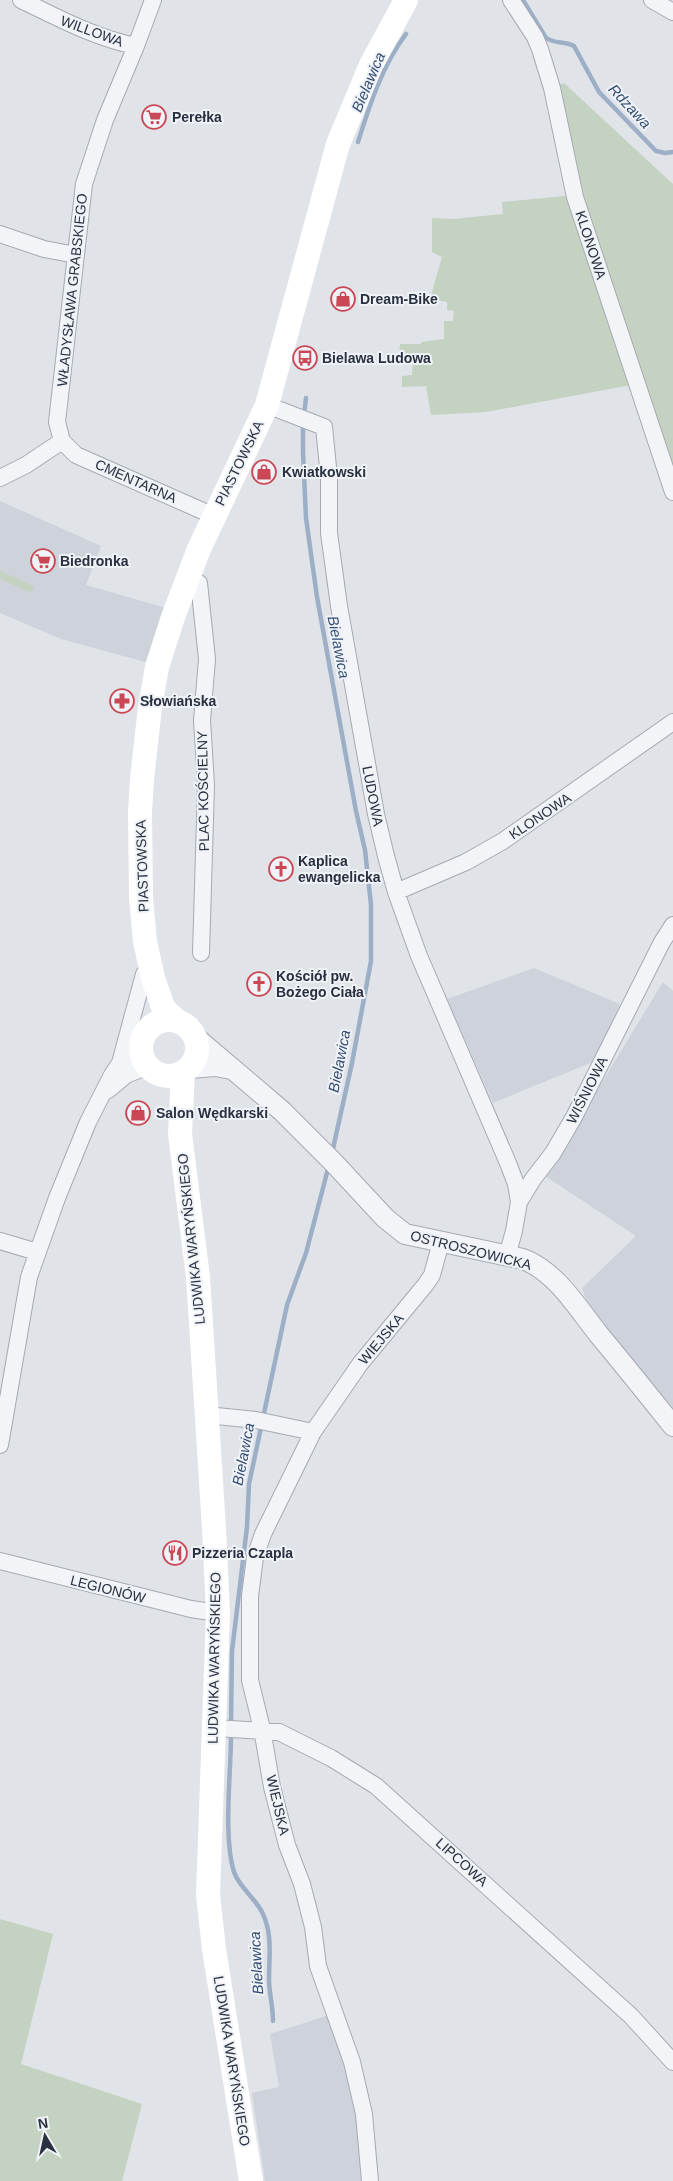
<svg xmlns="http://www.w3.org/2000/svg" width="673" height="2181" font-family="Arial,sans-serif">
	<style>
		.built { fill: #ced2da }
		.green { fill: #c4d2c1 }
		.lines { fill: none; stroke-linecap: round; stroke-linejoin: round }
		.stream { stroke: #9cafc7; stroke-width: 4.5 }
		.minor-casing { stroke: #a5aab2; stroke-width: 18 }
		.tertiary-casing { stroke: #a5aab2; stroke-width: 22 }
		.minor { stroke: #f2f4f7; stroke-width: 16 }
		.tertiary { stroke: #f2f4f7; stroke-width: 20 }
		.secondary { stroke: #fff; stroke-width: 24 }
		.labels { text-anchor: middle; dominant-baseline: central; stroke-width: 4; stroke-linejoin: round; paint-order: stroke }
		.street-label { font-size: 14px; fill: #29303f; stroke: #eff2f6 }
		.poi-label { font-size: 14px; font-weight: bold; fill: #29303f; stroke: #eff2f6; text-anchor: start }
		.water-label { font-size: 15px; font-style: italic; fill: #344d72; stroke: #eff2f6 }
	</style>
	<rect width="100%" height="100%" fill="#e0e3e8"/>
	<path class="built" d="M0,501L101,546L86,585L166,608L149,663L61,639L0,613Z
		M534,968L620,1004L595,1061L493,1103L447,999Z
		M663,982L673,991V1426L597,1332L582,1288L636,1236L545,1176Z
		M329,2015L352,2076L363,2181H265L252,2093L279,2087L270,2034Z"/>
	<path class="green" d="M564,83L673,184V492L603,282L552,88Z
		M566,196L631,385L486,412L431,415L426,386L402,387V376L412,375L413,357L399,355L400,344H421V342L444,339V321H453L454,311L447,310V302L430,299L442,257L432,252V218L453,219L503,214L502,202Z
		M0,571L34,586L31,593L0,579Z
		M0,1919L53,1934L21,2064L142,2104L122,2181H0Z"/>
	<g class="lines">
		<path class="stream" d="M523,0L546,38C555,44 565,41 574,46L599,92L656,151L665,153L673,152
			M358,142C370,104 382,66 406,34
			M304,415L306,398
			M303,423V452L306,518L317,597L356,811L365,850L371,905V961L352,1063L332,1153
			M231,1722L232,1651L247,1527L249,1484L287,1305L306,1253L329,1165
			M231,1735C231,1773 223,1837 234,1872C239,1887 255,1898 262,1912C273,1934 269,1956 269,1979C269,1993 273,2006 273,2021"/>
		<g class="minor-casing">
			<path id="minor" d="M21,0C59,18 95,38 136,46
				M153,0L136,46L105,120L84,184L57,422L62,441L76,455L214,516
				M511,0L535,37L540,49L552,88L575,197L673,492
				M652,0L673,12
				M0,234L44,249L76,255
				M267,405L324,427L329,477V533L339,606L376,814L386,856L396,892L419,956L508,1163L516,1184L519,1202
				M0,478L26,465L62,441
				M189,576L199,583L207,659L202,720L206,785L201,953
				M396,892L466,862L503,841L673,722
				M120,1063L144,974
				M108,1090L126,1075L148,1066
				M0,1241L37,1252
				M507,1256L514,1231L519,1202L533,1179L553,1153L574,1117L662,942L673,925
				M207,1415L256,1420L313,1432
				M0,1445L29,1277L57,1198L88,1122L112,1075L120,1063L141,1047
				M0,1561L191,1609L218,1613
				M214,1728L279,1732L331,1758L376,1786L631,2016L673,2062
				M370,2181L364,2114L352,2062L318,1966L313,1927L302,1884L287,1845L272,1787L262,1729L250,1680V1596L255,1557L263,1534L313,1432L360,1364L426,1284L432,1275L441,1242"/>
		</g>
		<g class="tertiary-casing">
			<path id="tertiary" d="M195,1037L282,1111L334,1163L385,1218L405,1234L523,1259C557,1272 578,1309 600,1336C625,1366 649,1396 673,1426
				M189,1068L216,1066L231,1069"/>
		</g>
		<use href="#minor" class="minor"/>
		<use href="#tertiary" class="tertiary"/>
		<path class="secondary" d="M141 1048a28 28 0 1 1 56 0a28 28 0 1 1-56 0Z
			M177,1021L167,1012L163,1007L153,978L145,941L141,898L140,812L142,779L150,707L157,667L173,617L199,549L267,405L338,144L371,65L406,0
			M183,1072L180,1134L198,1277L214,1528L218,1613L208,1895L214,1949L251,2181"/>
	</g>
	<defs>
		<g id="supermarket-ring" transform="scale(1.25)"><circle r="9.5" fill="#eff2f6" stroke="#ca4855" stroke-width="1.5"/><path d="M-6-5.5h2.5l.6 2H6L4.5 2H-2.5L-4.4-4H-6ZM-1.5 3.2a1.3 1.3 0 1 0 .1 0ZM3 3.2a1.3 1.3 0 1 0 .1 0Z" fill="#ca4855"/></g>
		<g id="shop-ring" transform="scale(1.25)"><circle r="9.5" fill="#eff2f6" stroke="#ca4855" stroke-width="1.5"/><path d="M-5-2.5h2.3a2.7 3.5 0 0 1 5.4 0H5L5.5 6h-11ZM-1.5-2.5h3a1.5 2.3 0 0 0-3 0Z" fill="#ca4855"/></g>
		<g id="bus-ring" transform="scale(1.25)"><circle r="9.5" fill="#eff2f6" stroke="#ca4855" stroke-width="1.5"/><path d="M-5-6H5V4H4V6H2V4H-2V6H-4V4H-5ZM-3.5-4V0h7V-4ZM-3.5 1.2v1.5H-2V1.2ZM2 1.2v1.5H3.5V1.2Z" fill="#ca4855"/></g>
		<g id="pharmacy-ring" transform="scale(1.25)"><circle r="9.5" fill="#eff2f6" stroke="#ca4855" stroke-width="1.5"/><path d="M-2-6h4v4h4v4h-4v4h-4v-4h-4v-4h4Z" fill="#ca4855"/></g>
		<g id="church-ring" transform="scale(1.25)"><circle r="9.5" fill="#eff2f6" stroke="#ca4855" stroke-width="1.5"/><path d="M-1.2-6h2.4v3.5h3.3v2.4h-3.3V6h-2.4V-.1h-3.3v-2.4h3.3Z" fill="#ca4855"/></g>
		<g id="restaurant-ring" transform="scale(1.25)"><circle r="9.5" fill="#eff2f6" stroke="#ca4855" stroke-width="1.5"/><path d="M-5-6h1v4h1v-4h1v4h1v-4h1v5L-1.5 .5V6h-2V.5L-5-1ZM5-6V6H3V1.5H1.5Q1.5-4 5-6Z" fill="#ca4855"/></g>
	</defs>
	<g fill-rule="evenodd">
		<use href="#supermarket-ring" x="154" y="117"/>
		<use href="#shop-ring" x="343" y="299"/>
		<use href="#bus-ring" x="305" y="358"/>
		<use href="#shop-ring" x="264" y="472"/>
		<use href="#supermarket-ring" x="43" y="561"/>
		<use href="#pharmacy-ring" x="122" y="701"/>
		<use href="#church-ring" x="281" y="869"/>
		<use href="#church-ring" x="259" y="984"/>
		<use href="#shop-ring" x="138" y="1113"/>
		<use href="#restaurant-ring" x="175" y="1553"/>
	</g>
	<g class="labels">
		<g class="street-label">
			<text transform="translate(92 31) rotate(20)">WILLOWA</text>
			<text transform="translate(591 245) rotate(72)">KLONOWA</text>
			<text transform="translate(72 290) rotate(-84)">WŁADYSŁAWA GRABSKIEGO</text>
			<text transform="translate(239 463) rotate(-64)">PIASTOWSKA</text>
			<text transform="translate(136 481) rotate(24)">CMENTARNA</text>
			<text transform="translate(203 791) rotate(-91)">PLAC KOŚCIELNY</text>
			<text transform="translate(373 796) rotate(79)">LUDOWA</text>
			<text transform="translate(540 816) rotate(-34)">KLONOWA</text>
			<text transform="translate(142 866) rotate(-92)">PIASTOWSKA</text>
			<text transform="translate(587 1090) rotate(-63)">WIŚNIOWA</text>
			<text transform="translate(191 1239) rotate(-96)">LUDWIKA WARYŃSKIEGO</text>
			<text transform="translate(471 1250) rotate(14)">OSTROSZOWICKA</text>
			<text transform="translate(381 1339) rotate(-50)">WIEJSKA</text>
			<text transform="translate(108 1589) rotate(14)">LEGIONÓW</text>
			<text transform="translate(214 1658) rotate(-89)">LUDWIKA WARYŃSKIEGO</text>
			<text transform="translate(278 1805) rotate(77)">WIEJSKA</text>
			<text transform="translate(462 1862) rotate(42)">LIPCOWA</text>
			<text transform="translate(232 2061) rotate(81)">LUDWIKA WARYŃSKIEGO</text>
		</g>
		<g class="poi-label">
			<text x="172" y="117">Perełka</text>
			<text x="360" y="299">Dream-Bike</text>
			<text x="322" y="358">Bielawa Ludowa</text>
			<text x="282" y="472">Kwiatkowski</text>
			<text x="60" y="561">Biedronka</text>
			<text x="140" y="701">Słowiańska</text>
			<text x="298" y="861">Kaplica<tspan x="298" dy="16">ewangelicka</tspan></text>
			<text x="276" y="976">Kościół pw.<tspan x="276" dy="16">Bożego Ciała</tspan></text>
			<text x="156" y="1113">Salon Wędkarski</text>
			<text x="192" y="1553">Pizzeria Czapla</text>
		</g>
		<g class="water-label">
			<text transform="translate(368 82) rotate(-67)">Bielawica</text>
			<text transform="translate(630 106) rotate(47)">Rdzawa</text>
			<text transform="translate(339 647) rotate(79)">Bielawica</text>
			<text transform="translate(339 1061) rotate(-79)">Bielawica</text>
			<text transform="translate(243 1454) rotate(-79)">Bielawica</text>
			<text transform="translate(256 1963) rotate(-93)">Bielawica</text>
		</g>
	</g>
	<g transform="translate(45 2136) rotate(351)" stroke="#eff2f6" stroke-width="4" paint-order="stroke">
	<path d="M0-4L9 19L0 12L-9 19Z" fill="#29303f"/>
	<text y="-8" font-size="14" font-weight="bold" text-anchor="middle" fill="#29303f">N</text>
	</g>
</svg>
